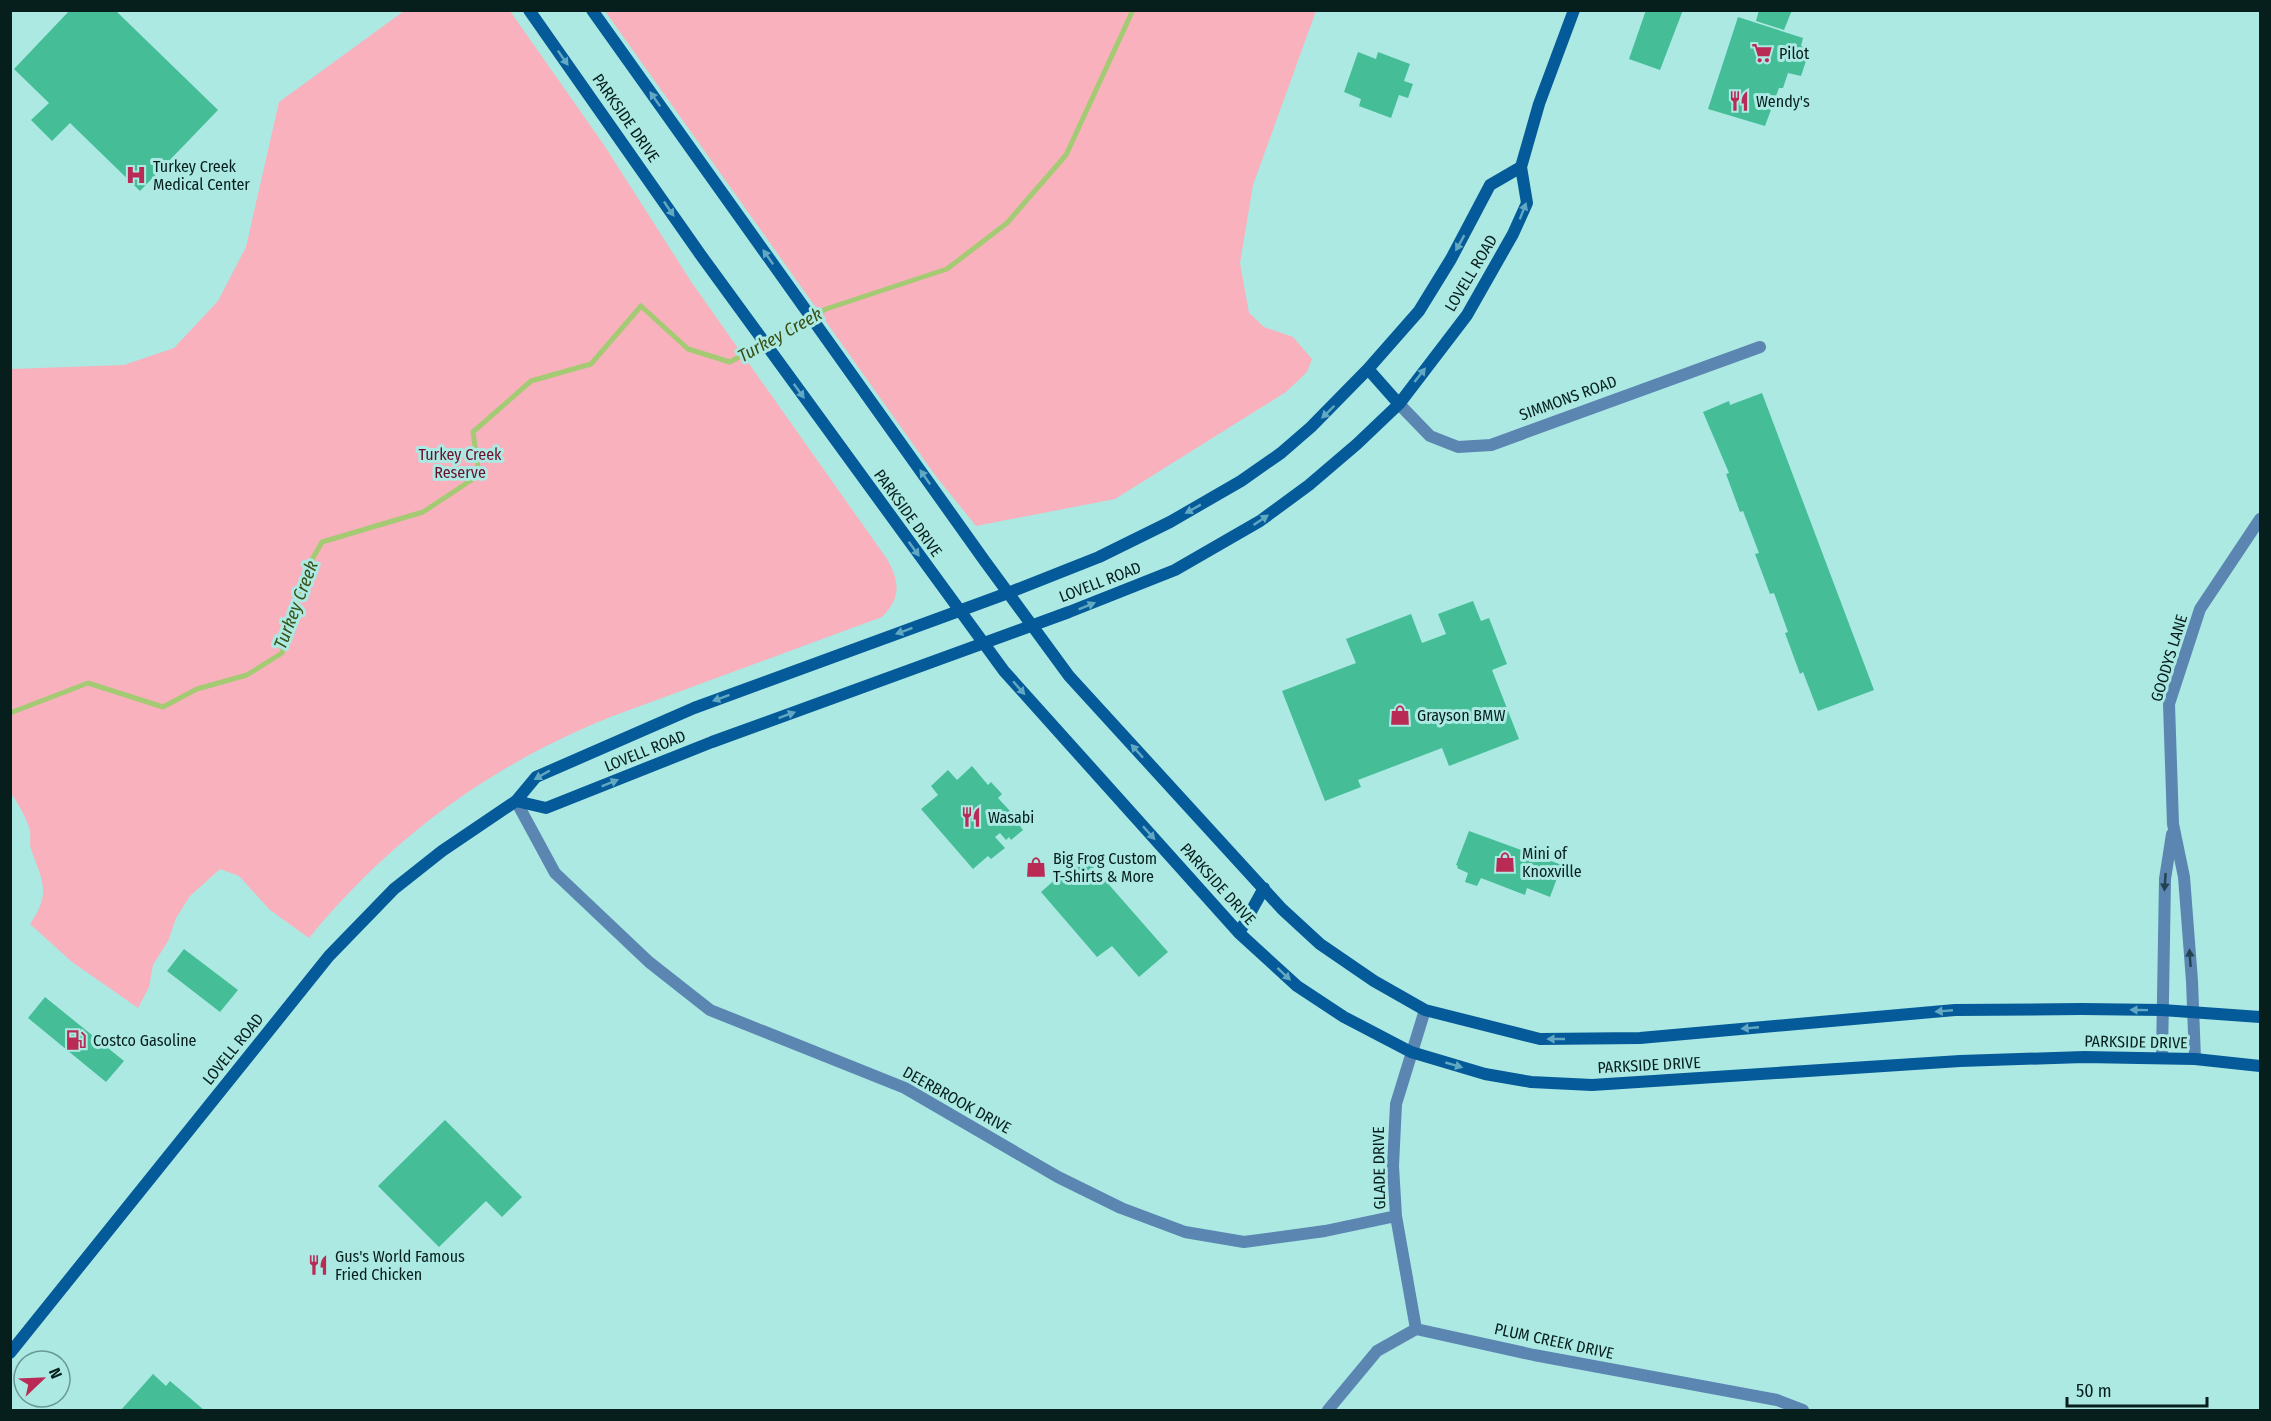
<svg xmlns="http://www.w3.org/2000/svg" width="2271" height="1421" font-family="'Fira Sans Condensed',sans-serif">
	<style>
		.green { fill: #f8b1bd }
		.lines { fill: none; stroke-linecap: round; stroke-linejoin: round }
		.stream { stroke: #a4cb74; stroke-width: 5 }
		.building { fill: #45be98 }
		.street { stroke: #5a86b1; stroke-width: 12 }
		.secondary { stroke: #055b99; stroke-width: 12 }
		.oneway { fill: #61a9c2 }
		.oneway2 { fill: #234351 }
		.labels { text-anchor: middle; dominant-baseline: central; stroke-width: 6; stroke-linejoin: round; paint-order: stroke }
		.poi-label { font-size: 16px; fill: #061f1d; stroke: #ace9e3; text-anchor: start }
		.street-label { font-size: 16px; fill: #061f1d; stroke: #ace9e3 }
		.park-label { font-size: 16px; fill: #680f2c; stroke: #ace9e3 }
		.water-label { font-size: 18px; font-style: italic; fill: #385013; stroke: #ace9e3 }
	</style>
	<rect width="100%" height="100%" fill="#ace9e3"/>
	<path class="green" d="M404,11H510L604,145L692,283L887,559C900,582 901,598 882,617L613,716C492,764 392,837 309,938L270,910L239,876L220,869L190,896L176,918L168,941L153,965L149,987L138,1008L72,962L30,924C52,892 42,881 31,849C29,843 31,836 30,830C26,817 18,803 10,792L11,369L124,365L174,348L218,301L246,247L279,102Z
		M605,11H1316L1253,185L1240,263L1249,313L1264,327L1293,337L1312,359L1307,372L1286,392L1115,499L976,526L935,475Z"/>
	<g class="lines">
		<path class="stream" d="M10,713L88,683L163,707L197,689L247,675L282,653L305,572L322,542L423,512L479,475L473,432L531,381L591,364L641,306L688,349L730,362L826,309L947,269L1007,223L1066,155L1133,10"/>
	</g>
	<path class="building" d="M70,10H115L218,110L140,191L70,123L52,141L31,120L49,103L14,69Z
		M1646,10H1683L1660,70L1629,59Z
		M1759,10H1792L1784,30L1756,21Z
		M1738,17L1803,38L1801,46L1810,49L1801,76L1788,73L1783,88H1779L1765,126L1708,109Z
		M1358,52L1376,59L1378,52L1410,64L1404,81L1413,84L1408,98L1399,95L1391,118L1359,106L1361,99L1344,92Z
		M1762,393L1874,690L1818,711L1803,672L1800,674L1785,633L1788,632L1774,593L1770,594L1755,554L1759,553L1743,511L1740,512L1726,474L1729,473L1703,412L1729,401L1730,405Z
		M1473,601L1481,621L1489,618L1507,664L1492,670L1519,739L1449,766L1442,748L1358,780L1361,787L1325,801L1282,691L1356,663L1346,639L1411,614L1422,643L1446,634L1438,614Z
		M972,766L988,785L991,782L1002,794L998,798L1022,824L1020,826L1023,830L1011,840L1009,837L1006,840L1000,833L995,837L1005,848L991,859L988,856L973,869L921,809L938,795L931,786L948,770L957,780Z
		M1469,831L1562,865L1550,897L1527,888L1525,895L1481,878L1477,886L1465,882L1468,873L1457,868L1458,866L1456,865Z
		M1083,855L1168,952L1139,977L1112,946L1097,957L1041,892Z
		M184,949L238,990L220,1012L167,971Z
		M45,997L124,1061L106,1082L28,1018Z
		M445,1120L522,1197L502,1217L486,1201L439,1247L378,1186Z
		M153,1374L166,1386L170,1381L204,1410H121Z"/>
	<g class="lines">
		<path class="street" d="M1399,404L1430,436L1458,447L1491,445L1760,347
			M516,801L555,873L649,962L710,1010L905,1088L1058,1177L1121,1208L1185,1232L1244,1242L1325,1231L1396,1216
			M2162,1057L2165,879L2172,834
			M2195,1059L2192,981L2184,877L2173,824L2169,704L2200,609L2260,519
			M1416,1329L1396,1216L1393,1166L1396,1104L1425,1010
			M1328,1410L1377,1351L1416,1329L1534,1355L1777,1400L1803,1410"/>
		<path class="secondary" d="M529,10L700,254L1004,671L1239,933L1297,986L1344,1017L1411,1052L1485,1074L1531,1082L1592,1085L1960,1061L2084,1057L2195,1059L2260,1066
			M592,10L984,560L1069,676L1282,909L1320,944L1374,981L1425,1010L1540,1039L1640,1038L1955,1010L2082,1009L2162,1010L2260,1017
			M1368,369L1399,404
			M516,801L546,808L712,742L1069,612L1175,570L1260,521L1309,485L1357,444L1399,404L1467,315L1513,234L1527,203L1521,167L1539,104L1574,10
			M1239,933L1264,888
			M10,1353L329,956L394,889L442,851L516,801L536,777L694,708L1008,593L1099,557L1170,522L1241,481L1281,453L1311,427L1368,369L1419,311L1451,259L1490,185L1521,167"/>
	</g>
	<defs><path id="oneway-solid" d="M-6-.8H1V-3.2L6.5 0L1 3.2V.8H-6Z" transform="scale(1.5)"/></defs>
	<g class="oneway">
		<use href="#oneway-solid" transform="translate(563 58) rotate(55)"/>
		<use href="#oneway-solid" transform="translate(655 99) rotate(-125)"/>
		<use href="#oneway-solid" transform="translate(669 209) rotate(56)"/>
		<use href="#oneway-solid" transform="translate(1523 211) rotate(-69)"/>
		<use href="#oneway-solid" transform="translate(1460 243) rotate(119)"/>
		<use href="#oneway-solid" transform="translate(768 257) rotate(-125)"/>
		<use href="#oneway-solid" transform="translate(1420 375) rotate(-52)"/>
		<use href="#oneway-solid" transform="translate(799 391) rotate(54)"/>
		<use href="#oneway-solid" transform="translate(1328 412) rotate(136)"/>
		<use href="#oneway-solid" transform="translate(925 477) rotate(-125)"/>
		<use href="#oneway-solid" transform="translate(1193 509) rotate(151)"/>
		<use href="#oneway-solid" transform="translate(1261 520) rotate(-34)"/>
		<use href="#oneway-solid" transform="translate(914 549) rotate(54)"/>
		<use href="#oneway-solid" transform="translate(1087 606) rotate(-22)"/>
		<use href="#oneway-solid" transform="translate(904 631) rotate(160)"/>
		<use href="#oneway-solid" transform="translate(1019 688) rotate(49)"/>
		<use href="#oneway-solid" transform="translate(721 698) rotate(160)"/>
		<use href="#oneway-solid" transform="translate(787 715) rotate(-20)"/>
		<use href="#oneway-solid" transform="translate(1137 751) rotate(-132)"/>
		<use href="#oneway-solid" transform="translate(542 775) rotate(150)"/>
		<use href="#oneway-solid" transform="translate(610 783) rotate(-22)"/>
		<use href="#oneway-solid" transform="translate(1149 833) rotate(48)"/>
		<use href="#oneway-solid" transform="translate(1284 974) rotate(43)"/>
		<use href="#oneway-solid" transform="translate(2139 1010) rotate(-179)"/>
		<use href="#oneway-solid" transform="translate(1944 1011) rotate(175)"/>
		<use href="#oneway-solid" transform="translate(1750 1028) rotate(175)"/>
		<use href="#oneway-solid" transform="translate(1556 1039) rotate(180)"/>
		<use href="#oneway-solid" transform="translate(1454 1065) rotate(16)"/>
	</g>
	<g class="oneway2">
		<use href="#oneway-solid" transform="translate(2165 882) rotate(94)"/>
		<use href="#oneway-solid" transform="translate(2190 958) rotate(-94)"/>
	</g>
	<defs>
		<g id="supermarket-bare" transform="scale(1.62)"><path d="M-6-5.5h2.5l.6 2H6L4.5 2H-2.5L-4.4-4H-6ZM-1.5 3.2a1.3 1.3 0 1 0 .1 0ZM3 3.2a1.3 1.3 0 1 0 .1 0Z" fill="#b92a55" stroke="#ace9e3" stroke-width="2.5" paint-order="stroke"/></g>
		<g id="restaurant-bare" transform="scale(1.62)"><path d="M-5-6h1v4h1v-4h1v4h1v-4h1v5L-1.5 .5V6h-2V.5L-5-1ZM5-6V6H3V1.5H1.5Q1.5-4 5-6Z" fill="#b92a55" stroke="#ace9e3" stroke-width="2.5" paint-order="stroke"/></g>
		<g id="hospital-bare" transform="scale(1.62)"><path d="M-5-5h3v3.5h4V-5h3V5h-3V1.5h-4V5h-3Z" fill="#b92a55" stroke="#ace9e3" stroke-width="2.5" paint-order="stroke"/></g>
		<g id="shop-bare" transform="scale(1.62)"><path d="M-5-2.5h2.3a2.7 3.5 0 0 1 5.4 0H5L5.5 6h-11ZM-1.5-2.5h3a1.5 2.3 0 0 0-3 0Z" fill="#b92a55" stroke="#ace9e3" stroke-width="2.5" paint-order="stroke"/></g>
		<g id="fuel-bare" transform="scale(1.62)"><path d="M-5.5-6h7V0h2V4h1.3V-2.5L3-4.5l.8-.8L6-3V5H2.5V1h-1V6h-7ZM-4.2-4.7v3.2H.2V-4.7Z" fill="#b92a55" stroke="#ace9e3" stroke-width="2.5" paint-order="stroke"/></g>
	</defs>
	<g fill-rule="evenodd">
		<use href="#supermarket-bare" x="1762" y="53"/>
		<use href="#restaurant-bare" x="1739" y="101"/>
		<use href="#hospital-bare" x="136" y="175"/>
		<use href="#shop-bare" x="1400" y="715"/>
		<use href="#restaurant-bare" x="971" y="817"/>
		<use href="#shop-bare" x="1505" y="862"/>
		<use href="#shop-bare" x="1036" y="867"/>
		<use href="#fuel-bare" x="76" y="1040"/>
		<use href="#restaurant-bare" x="318" y="1265"/>
	</g>
	<g class="labels">
		<g class="poi-label">
			<text x="1779" y="53">Pilot</text>
			<text x="1756" y="101">Wendy's</text>
			<text x="153" y="166">Turkey Creek<tspan x="153" dy="18">Medical Center</tspan></text>
			<text x="1417" y="715">Grayson BMW</text>
			<text x="988" y="817">Wasabi</text>
			<text x="1522" y="853">Mini of<tspan x="1522" dy="18">Knoxville</tspan></text>
			<text x="1053" y="858">Big Frog Custom<tspan x="1053" dy="18">T-Shirts &amp; More</tspan></text>
			<text x="93" y="1040">Costco Gasoline</text>
			<text x="335" y="1256">Gus's World Famous<tspan x="335" dy="18">Fried Chicken</tspan></text>
		</g>
		<g class="street-label">
			<text transform="translate(626 118) rotate(55)">PARKSIDE DRIVE</text>
			<text transform="translate(1471 273) rotate(-59)">LOVELL ROAD</text>
			<text transform="translate(1568 398) rotate(-20)">SIMMONS ROAD</text>
			<text transform="translate(908 513) rotate(54)">PARKSIDE DRIVE</text>
			<text transform="translate(1100 582) rotate(-21)">LOVELL ROAD</text>
			<text transform="translate(2169 658) rotate(-73)">GOODYS LANE</text>
			<text transform="translate(645 751) rotate(-22)">LOVELL ROAD</text>
			<text transform="translate(1218 884) rotate(48)">PARKSIDE DRIVE</text>
			<text transform="translate(2136 1042) rotate(1)">PARKSIDE DRIVE</text>
			<text transform="translate(233 1049) rotate(-51)">LOVELL ROAD</text>
			<text transform="translate(1649 1065) rotate(-3)">PARKSIDE DRIVE</text>
			<text transform="translate(957 1100) rotate(29)">DEERBROOK DRIVE</text>
			<text transform="translate(1379 1168) rotate(-91)">GLADE DRIVE</text>
			<text transform="translate(1554 1341) rotate(12)">PLUM CREEK DRIVE</text>
		</g>
		<g class="park-label">
			<text x="460" y="454">Turkey Creek<tspan x="460" dy="18">Reserve</tspan></text>
		</g>
		<g class="water-label">
			<text transform="translate(780 335) rotate(-29)">Turkey Creek</text>
			<text transform="translate(296 605) rotate(-69)">Turkey Creek</text>
		</g>
	</g>
	<rect width="2271" height="1421" fill="none" stroke="#061f1d" stroke-width="24"/>
	<g transform="translate(42 1379) rotate(67)"><circle r="28" fill="#ace9e3" stroke="#6a9894" stroke-width="1.5"/>
	<path d="M0-4.5L10 22L0 15L-10 22Z" fill="#b92a55"/>
	<text y="-9" font-size="16" font-weight="bold" text-anchor="middle" fill="#061f1d">N</text>
	</g>
	<path d="M2067 1397v9h140v-9" fill="none" stroke="#061f1d" stroke-width="3"/>
	<text x="2076" y="1397" font-size="18" fill="#061f1d" stroke="#ace9e3" stroke-width="4.5" paint-order="stroke">50 m</text>
</svg>
